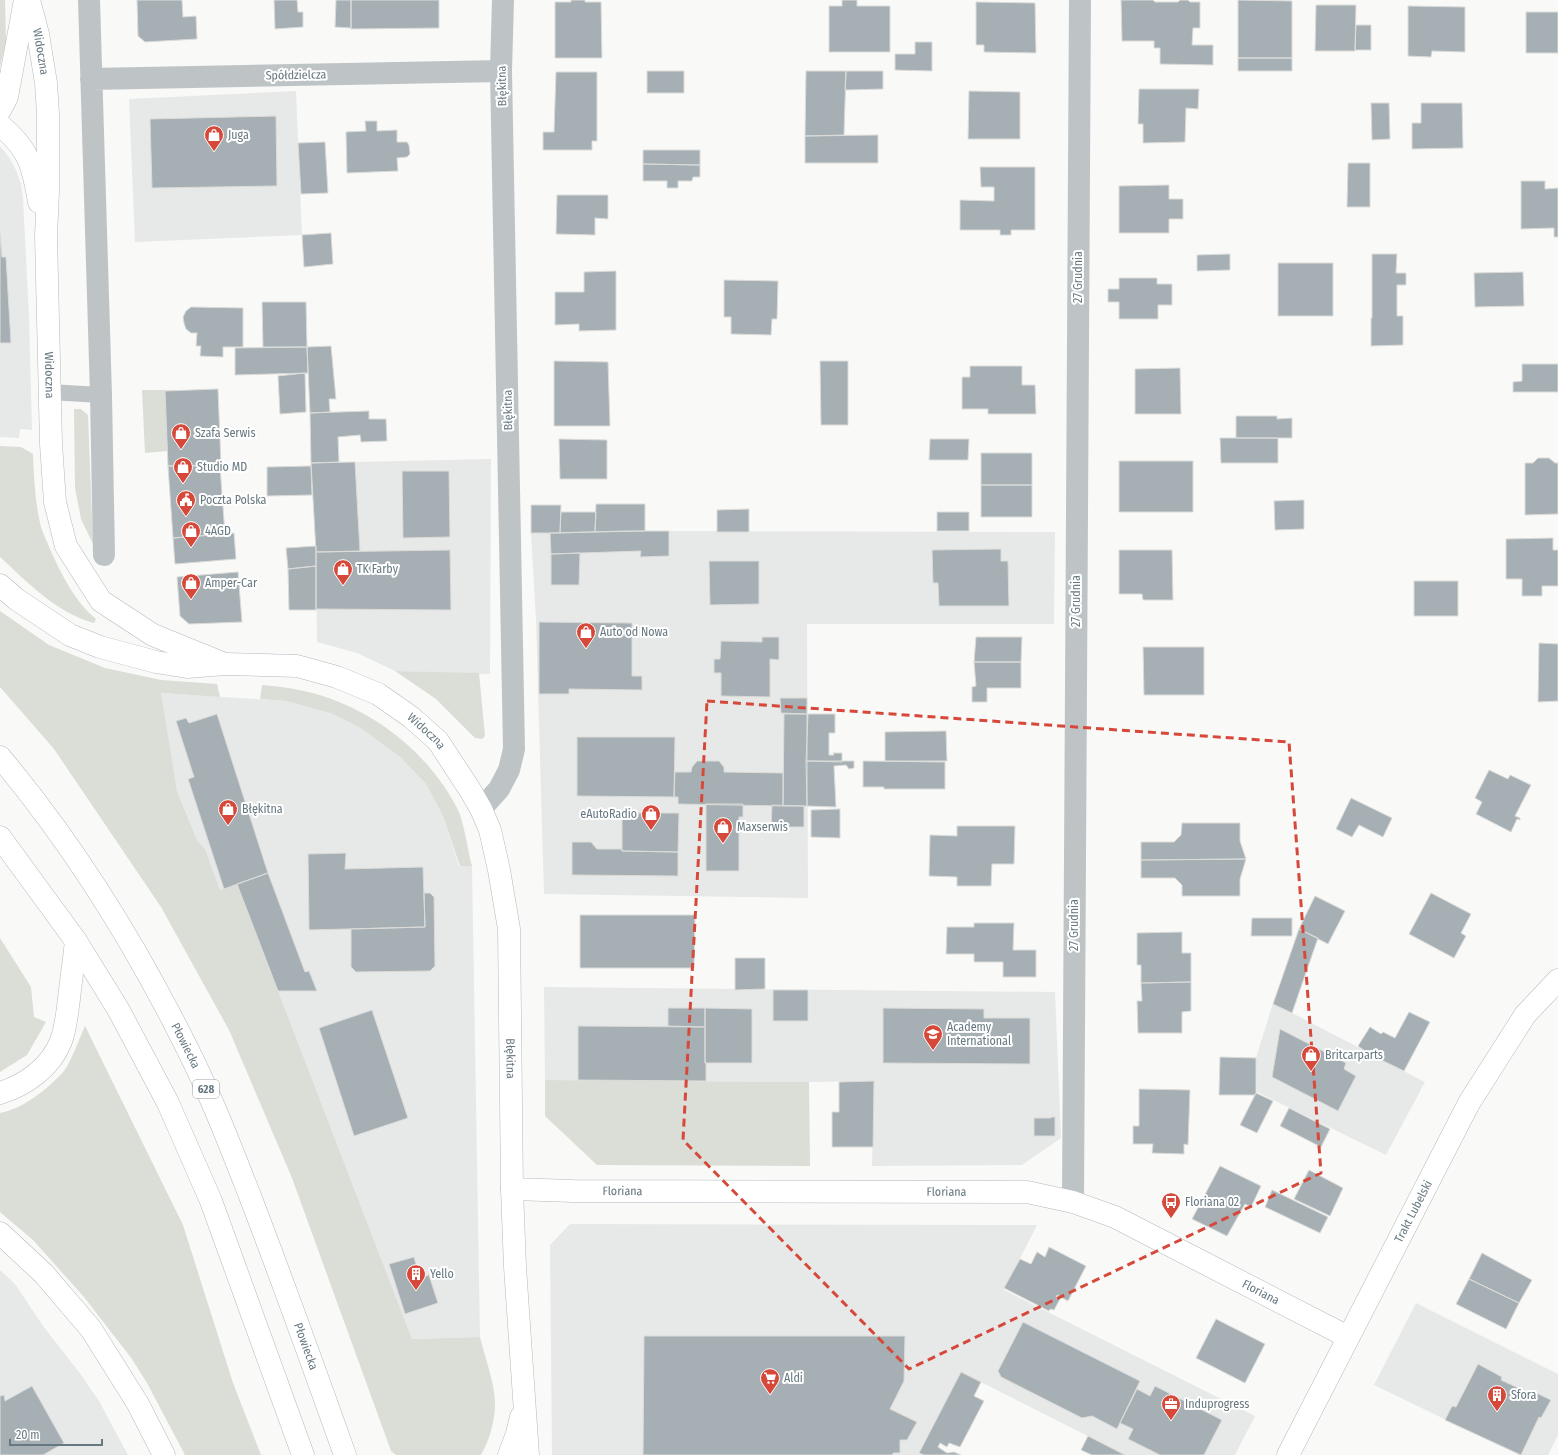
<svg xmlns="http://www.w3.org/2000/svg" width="1558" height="1455" font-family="'Fira Sans Condensed',sans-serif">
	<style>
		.built { fill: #e7e9e8 }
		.green { fill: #daded6 }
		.building { fill: #a6b0b4; stroke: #dbdbd9 }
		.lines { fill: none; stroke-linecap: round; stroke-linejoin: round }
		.secondary-casing { stroke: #b3babd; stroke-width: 23 }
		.primary-casing { stroke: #b4babd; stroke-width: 23 }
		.lane { stroke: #bec4c6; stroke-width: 16 }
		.street { stroke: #bec4c6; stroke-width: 22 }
		.secondary { stroke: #fff; stroke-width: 22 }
		.primary { stroke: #fff; stroke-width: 22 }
		.marked { fill: none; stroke: #d6483a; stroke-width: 3; stroke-dasharray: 8 5; stroke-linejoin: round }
		.labels { text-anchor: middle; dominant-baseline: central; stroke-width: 4; stroke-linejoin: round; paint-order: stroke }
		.shield { fill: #fff; stroke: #94a0a6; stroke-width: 1 }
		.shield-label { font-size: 11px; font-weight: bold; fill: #667880 }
		.street-label { font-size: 12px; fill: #667880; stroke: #fff }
		.poi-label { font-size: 12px; fill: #667880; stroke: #fff; text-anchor: start }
	</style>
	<rect width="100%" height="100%" fill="#f9f9f7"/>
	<path class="built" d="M296,91L302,235L135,242L129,99Z
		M0,146L9,157L16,170L21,184L23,199L29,316L32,430L20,429L19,438L0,437Z
		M491,459L490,674L395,671L357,653L317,642L316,546L311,463Z
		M645,531L1055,532L1054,624H807L808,898L544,894L536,621L531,533Z
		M160,693L286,701L333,714L362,729L400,757L426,784L443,816L459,866H472L480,1337L412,1339L237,884L220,891L205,849L197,840L177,791Z
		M544,987L1055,992L1061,1138L1022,1165L872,1166L874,1081L809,1082L545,1080Z
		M1273,1003L1425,1082L1386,1155L1257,1092L1256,1058Z
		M570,1224L1037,1225L1004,1290L1255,1416L1235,1455H1125L961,1372L919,1452L924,1455H552L550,1245Z
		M0,1270L15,1284L43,1326L79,1372L99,1401L128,1455H0Z
		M1416,1303L1558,1374V1435L1548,1455H1519L1374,1385Z"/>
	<path class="green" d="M0,0H5L6,42L0,67Z
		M142,390H165L168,451L145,453Z
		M74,409H81L88,415L93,544L81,519L75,488Z
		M0,446L21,447L33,454C34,479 35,503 41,527C43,534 47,541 49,547C61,573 74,601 96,619L94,623C58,614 26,581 0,557Z
		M0,611L49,645L105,668L161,680L217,684L220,697L161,693L177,791L197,840L205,849L220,890L237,884L412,1339L480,1337C485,1358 496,1386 495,1407C494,1424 489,1441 481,1455H396L391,1451L292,1178L229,1030L161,907L54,749L0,687Z
		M395,671L479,673L485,736L482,739L475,738L436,699Z
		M262,685C287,687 317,692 339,702C389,722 434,762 458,810C464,823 468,851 472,866H460L443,816L426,784L400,757L362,729L333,714L286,701L260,699Z
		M0,938L31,987L34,1017L46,1022L27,1055L0,1072Z
		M85,1026L183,1225L233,1383L261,1455H185L147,1383L132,1359L84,1297L33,1240L0,1212V1113C23,1109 49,1088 64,1071C71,1062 80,1037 85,1026Z
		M545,1080L809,1082L810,1166L597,1165L545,1116Z"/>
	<path class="building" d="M137,0H182L183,17L196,16L197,39L145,42L138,36Z
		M274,0H297L298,12H303V27L275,29Z
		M336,0H351V28L335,27Z
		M351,0H439V28L351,29Z
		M571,0H585V2H601L602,58H555V2H571Z
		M842,0H857V6H890V52H829V6H842Z
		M1121,0H1153L1155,2H1178L1180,0H1188L1190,2H1200V28H1193L1192,45H1213V65L1160,64V48H1154V41H1122Z
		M1238,0L1292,1V58H1238Z
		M976,2L1035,3L1036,53L984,52V45H976Z
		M1316,5H1356L1355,51H1315Z
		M1408,6L1465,7V52L1432,51L1431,57L1408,56Z
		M1526,12H1558V53H1526Z
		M1356,25H1371V50H1355Z
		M915,42H932V71L895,70V54H915Z
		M1238,58H1292V71H1238Z
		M647,71H684V93H647Z
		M806,71H846L844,135L805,136Z
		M846,71H883V89L845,90Z
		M556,72H597V141H592V150H543V132H554Z
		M1139,89H1199L1198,109L1186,108L1185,142L1143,143V124H1138Z
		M969,91L1020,92V139H968Z
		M1371,103H1389L1390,139L1372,140Z
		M1421,103H1462L1463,148L1412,149V123H1421Z
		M276,116L277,186L152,188L150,119Z
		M365,121H377V131L397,130V142H407L409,145L410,154L407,157L397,158L398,171L347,173L346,132L366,131Z
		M878,135V163H805V136Z
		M325,142L328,193L301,194L298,143Z
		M643,150H700V165L643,164Z
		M1348,163H1370V207H1347Z
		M643,164L700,165V177H693L692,181H678V188H667V181H643Z
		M980,167H1035V230H1011V235H1000V230H960V200L994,201V187H981Z
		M1521,181H1545V189L1558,188V237H1554V228L1521,229Z
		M1169,185V199H1183V219H1169V233H1119V186Z
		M557,195H608V219L595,218V235L556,234Z
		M0,233L2,257H6L11,343H0Z
		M331,233L333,264L304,267L302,235Z
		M1230,254V270L1197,271V255Z
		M1372,254H1397L1396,273H1406V285H1397V316H1403V345L1371,346V318H1372Z
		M1278,263H1333V316H1278Z
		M616,271V330L579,331V324L555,325V292H584V272Z
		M1523,272L1524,306L1475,307L1474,273Z
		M1119,278H1157V284H1172V305H1158V319H1119V302H1108V289H1119Z
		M724,280L778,281L777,319H772L771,335L731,334V317H724Z
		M262,302H306L307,347H263Z
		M191,307L243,308V347H223V357L200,356L201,346H196L197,333H191L186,329L184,323L183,317L186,311Z
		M331,346L336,399H329L330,412L310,413L307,347Z
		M307,347L308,373L235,375V348Z
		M554,361L608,362L610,426H554Z
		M820,361H848V425H821Z
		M1522,364H1558V392H1513V382L1522,381Z
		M970,366H1022V385H1035L1036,414H988V409H962V377H970Z
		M1180,368L1181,414H1135V369Z
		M305,373L306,412L280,414L278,376Z
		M218,389L221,465L168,466L165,391Z
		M369,411V419H386L387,441L361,442L360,435L338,437L339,462L311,463L310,413Z
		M1236,416H1277V419L1292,418V438H1236Z
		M1220,438H1278V463H1221Z
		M559,439L607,440V479H560Z
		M930,439H969L968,460H929Z
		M981,453H1032V485H981Z
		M1538,458H1549L1555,463H1558V514L1525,515V463H1533Z
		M1119,461H1193V512H1119Z
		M355,462L360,551L316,552L311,463Z
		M168,466H220L225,534L173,538Z
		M311,466L312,495L267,496V467Z
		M402,471H449L450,537L403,538Z
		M981,485H1032V517H981Z
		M1304,500V529L1275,530L1274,501Z
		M596,504H645V531L595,532Z
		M531,505H561L560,533H531Z
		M749,509V532H717V510Z
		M561,512H596L595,532L560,533Z
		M937,512H969V531H937Z
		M624,531H669V556L640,557L641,551L551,554L550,533Z
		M234,533L236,559L175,564L173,538Z
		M1553,538V550H1558V586H1542V596H1522V579H1506V539Z
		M316,546V566L288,569L286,548Z
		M1001,549V561H1008L1009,606H939L938,583H933L932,550Z
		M450,550L451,610L317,609L316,610V552Z
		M1119,550H1172L1173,600H1143L1142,594H1119Z
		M580,553L579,585H551V554Z
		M709,561H759V604L710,605Z
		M316,566V610H289L288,569Z
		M238,572L242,622L189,624L180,616L177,577Z
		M1414,581H1458V616H1414Z
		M539,622L632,623V676H642V690L569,689V694H539Z
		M762,637H779V660L770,659V697L721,696V673H714V659H720L721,641L762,642Z
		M976,637H1022L1021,662H974Z
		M1539,643L1558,644V701L1538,702Z
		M1143,647H1204V695H1144Z
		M974,662H1021V688H987V702H972V687L976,686Z
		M780,698H807V714L781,713Z
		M217,714L268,873L224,889L188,779L194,777L176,721L186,718L189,723Z
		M784,714H807V806H783Z
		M808,714H835V733H829V755H834L833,753H842V762L806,761Z
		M946,731L947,761H885V732Z
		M577,737H675L674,797L577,796Z
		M697,761H719L724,767V772L783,773V806L678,804V797H674L675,772H691L692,767Z
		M806,761H854V768L849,769L846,765L834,766L836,807L807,806Z
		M863,761L945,762V789H884V787H863Z
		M1489,770L1508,779L1510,775L1531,785L1515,816L1520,818V820L1517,819L1511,832L1476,814L1482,802L1475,798Z
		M1351,798L1392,818L1383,837L1359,825L1352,837L1336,829Z
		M706,804H743V817H739V871H706Z
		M772,805L804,806V827H771Z
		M840,809V838L811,837V810Z
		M622,813H679L678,852L622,851Z
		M1182,823H1240V841L1246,859L1141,860V842H1174L1181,835Z
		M957,826H1015L1014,864H992L991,886H957V877L929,876L930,835L957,836Z
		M572,842H591L597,849H622V851L678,852V876L572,875Z
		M346,853L345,869L423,867L425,927L309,930L308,854Z
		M1246,859L1240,879V896H1182V885L1175,878H1141V860Z
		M268,873L305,972L309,971L317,991H278L237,884Z
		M424,893H430L434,897L435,966L430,971L356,972L351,967V929L425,927Z
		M1431,893L1471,914L1461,933L1466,936L1454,958L1409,934Z
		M1315,896L1345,911L1328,944L1299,929Z
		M580,915H695L694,968H580Z
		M1252,918H1292V936H1251Z
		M974,923H1014L1013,950H1036V977H1003V962H974V954H946L947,927H974Z
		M1299,929L1318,938L1292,1013L1273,1004Z
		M1182,932V953H1191V982L1141,983V965H1137V933Z
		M735,958H765V989L735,990Z
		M1191,982V1011L1182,1012V1033H1138L1137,1001H1142L1141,983Z
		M773,990H808V1021H773Z
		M668,1008H705V1027L668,1026Z
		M705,1008L752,1009V1063H705Z
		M883,1008L984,1009V1018H1030V1064L883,1063Z
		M372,1010L408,1118L354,1136L319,1028Z
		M1409,1012L1430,1022L1404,1071L1369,1054L1358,1046L1370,1027L1381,1034L1383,1032L1395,1038Z
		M578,1026L705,1027V1063H706V1081L578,1080Z
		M1280,1029L1346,1063L1344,1069L1356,1076L1338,1111L1272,1077Z
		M1220,1057L1256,1058V1093L1255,1095H1219Z
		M874,1081L873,1147H832V1112H839V1082Z
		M1139,1089L1190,1090L1188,1145L1184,1144V1154L1152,1153L1153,1144H1133V1126H1139Z
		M1256,1093L1273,1101L1257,1133L1240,1125Z
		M1289,1108L1330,1129L1321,1147L1280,1126Z
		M1051,1117H1055V1136H1034V1118H1051Z
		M1220,1166L1261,1186L1251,1207L1245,1204L1227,1236L1192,1219Z
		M1309,1170L1343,1188L1330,1216L1294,1199Z
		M1272,1190L1328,1217L1320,1233L1265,1207Z
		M1049,1247L1086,1266L1068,1301L1057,1295L1056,1298L1060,1299L1054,1310L1050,1309L1049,1311L1004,1288L1020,1259L1031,1264L1037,1252L1045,1257Z
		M1482,1253L1532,1280L1519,1303L1469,1279Z
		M414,1257L420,1278L429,1275L438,1303L405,1314L389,1264Z
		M1469,1279L1519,1303L1506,1329L1456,1304Z
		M1216,1319L1265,1344L1245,1383L1196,1358Z
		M1023,1322L1140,1381L1117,1429L1092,1416L1082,1418L1001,1377L998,1371Z
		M644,1336H905L904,1381L890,1409L917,1422L907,1440H900V1453H893V1455H643Z
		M1478,1364L1502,1377L1501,1380L1529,1393L1530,1390L1551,1400L1541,1418L1539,1417L1521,1455L1445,1420L1452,1406L1456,1407Z
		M961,1372L981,1382L974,1396L984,1401L960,1447L949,1443L947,1447L940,1443L938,1447L947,1453L954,1452L961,1455H924L919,1453Z
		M32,1386L64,1443L43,1455H0V1396L4,1395L5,1401Z
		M1155,1386L1222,1420L1204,1455H1160L1128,1439L1133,1429L1120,1423L1137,1389L1150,1396Z
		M1088,1436L1125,1455H1092L1081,1450Z"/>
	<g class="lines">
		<g class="secondary-casing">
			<g id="secondary">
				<path id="s1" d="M29,0L38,34L46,83L48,114V191L46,236L51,444L55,502L66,546L101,601L153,635L222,663"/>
				<path d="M0,110L7,97L25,0"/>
				<path d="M0,125C29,149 33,166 39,202"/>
				<path id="s2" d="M0,585L16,599L70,635L100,647L156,662L187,667L225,664L297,666L337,677L378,694L411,717L438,741L470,790L481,809L490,830L499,870L509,929L512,1189L573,1191L1027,1192L1073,1202L1115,1217L1348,1337"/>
				<path id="s3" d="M1288,1455L1469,1103L1525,1015L1558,980"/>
			</g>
		</g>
		<g class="primary-casing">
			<g id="primary">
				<path id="s4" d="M0,757C73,844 134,942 185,1044C210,1093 230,1145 250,1196C283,1282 314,1368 345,1455"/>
				<path d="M0,837L76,941L118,1009L168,1103L211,1201L303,1455"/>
				<path d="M0,1093C26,1085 51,1067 61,1041C66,1028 67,1013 69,999C71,980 74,960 76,941"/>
				<path d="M512,1189L515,1267L528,1455"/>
				<path d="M0,1233L44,1274L91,1329L138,1404L164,1455"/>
				<path d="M509,1455L517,1434L521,1417"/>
			</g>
		</g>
		<path class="lane" d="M49,392L101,395"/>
		<path class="street" d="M89,0L101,395L104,555
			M91,79L501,71
			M481,809L499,789L509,770L514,749L501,71L503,0
			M1073,1202L1080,0"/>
		<use href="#secondary" class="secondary"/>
		<use href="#primary" class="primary"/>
	</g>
	<path class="marked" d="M707,701L1289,742L1321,1173L909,1369L683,1140Z"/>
	<defs>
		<g id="shop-pin" transform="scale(1)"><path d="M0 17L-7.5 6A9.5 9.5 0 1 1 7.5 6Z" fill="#d6483a" stroke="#fff"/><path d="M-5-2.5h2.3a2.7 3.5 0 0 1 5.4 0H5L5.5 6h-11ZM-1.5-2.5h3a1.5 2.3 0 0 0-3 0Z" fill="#fff"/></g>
		<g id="civic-pin" transform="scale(1)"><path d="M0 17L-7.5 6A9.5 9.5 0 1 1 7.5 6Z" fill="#d6483a" stroke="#fff"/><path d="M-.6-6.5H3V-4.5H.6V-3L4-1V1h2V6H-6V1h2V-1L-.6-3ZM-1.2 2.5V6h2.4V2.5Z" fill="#fff"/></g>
		<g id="school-pin" transform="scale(1)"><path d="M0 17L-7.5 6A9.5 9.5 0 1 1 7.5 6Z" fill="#d6483a" stroke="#fff"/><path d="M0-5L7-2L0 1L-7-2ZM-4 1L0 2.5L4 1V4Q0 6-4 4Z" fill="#fff"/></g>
		<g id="bus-pin" transform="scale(1)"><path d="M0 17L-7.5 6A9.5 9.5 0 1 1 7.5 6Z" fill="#d6483a" stroke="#fff"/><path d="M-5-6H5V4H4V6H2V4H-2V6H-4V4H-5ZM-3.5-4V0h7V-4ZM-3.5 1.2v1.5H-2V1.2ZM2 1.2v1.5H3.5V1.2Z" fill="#fff"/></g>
		<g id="building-pin" transform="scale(1)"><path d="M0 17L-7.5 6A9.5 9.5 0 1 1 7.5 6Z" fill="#d6483a" stroke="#fff"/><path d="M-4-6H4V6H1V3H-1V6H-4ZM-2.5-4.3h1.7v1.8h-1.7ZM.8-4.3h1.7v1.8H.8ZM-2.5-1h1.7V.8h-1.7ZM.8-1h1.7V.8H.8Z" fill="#fff"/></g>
		<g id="supermarket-pin" transform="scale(1)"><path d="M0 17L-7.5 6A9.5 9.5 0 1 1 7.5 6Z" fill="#d6483a" stroke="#fff"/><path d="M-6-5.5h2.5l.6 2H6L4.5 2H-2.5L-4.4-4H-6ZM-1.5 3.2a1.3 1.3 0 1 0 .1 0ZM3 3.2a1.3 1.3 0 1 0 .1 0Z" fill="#fff"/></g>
		<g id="office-pin" transform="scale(1)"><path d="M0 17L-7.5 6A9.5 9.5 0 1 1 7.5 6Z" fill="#d6483a" stroke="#fff"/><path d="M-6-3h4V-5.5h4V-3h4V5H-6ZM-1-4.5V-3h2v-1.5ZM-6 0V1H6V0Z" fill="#fff"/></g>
	</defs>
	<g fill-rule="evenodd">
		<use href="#shop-pin" x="214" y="135"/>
		<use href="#shop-pin" x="181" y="433"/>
		<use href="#shop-pin" x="183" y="467"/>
		<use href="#civic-pin" x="186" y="500"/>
		<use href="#shop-pin" x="191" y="531"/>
		<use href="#shop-pin" x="343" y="569"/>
		<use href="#shop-pin" x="191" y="583"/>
		<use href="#shop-pin" x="586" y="632"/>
		<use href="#shop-pin" x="228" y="809"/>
		<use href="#shop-pin" x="651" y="814"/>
		<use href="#shop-pin" x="723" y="827"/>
		<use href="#school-pin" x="933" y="1034"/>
		<use href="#shop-pin" x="1311" y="1055"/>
		<use href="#bus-pin" x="1171" y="1202"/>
		<use href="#building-pin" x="416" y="1274"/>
		<use href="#supermarket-pin" x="770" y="1378"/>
		<use href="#building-pin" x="1497" y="1395"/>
		<use href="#office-pin" x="1171" y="1404"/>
	</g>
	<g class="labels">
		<rect class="shield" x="193" y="1080" width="26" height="18" rx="3"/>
		<g class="shield-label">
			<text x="206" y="1089">628</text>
		</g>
		<g class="street-label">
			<text stroke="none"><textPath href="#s1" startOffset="53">Widoczna</textPath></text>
			<text transform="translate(296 75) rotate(-1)">Spółdzielcza</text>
			<text transform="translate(502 86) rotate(-91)">Błękitna</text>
			<text transform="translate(1078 277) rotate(-90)">27 Grudnia</text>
			<text stroke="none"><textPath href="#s1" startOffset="377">Widoczna</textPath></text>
			<text transform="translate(508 410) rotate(-91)">Błękitna</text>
			<text transform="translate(1076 601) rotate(-90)">27 Grudnia</text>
			<text stroke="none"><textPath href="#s2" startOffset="465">Widoczna</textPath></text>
			<text transform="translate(1074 925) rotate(-90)">27 Grudnia</text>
			<text stroke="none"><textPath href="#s4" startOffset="344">Płowiecka</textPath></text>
			<text stroke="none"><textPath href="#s2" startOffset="814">Błękitna</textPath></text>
			<text stroke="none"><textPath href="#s2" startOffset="1055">Floriana</textPath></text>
			<text stroke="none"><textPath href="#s2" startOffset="1379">Floriana</textPath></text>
			<text stroke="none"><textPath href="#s3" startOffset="274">Trakt Lubelski</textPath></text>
			<text stroke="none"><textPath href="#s2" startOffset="1715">Floriana</textPath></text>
			<text stroke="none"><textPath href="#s4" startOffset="668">Płowiecka</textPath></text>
		</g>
		<g class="poi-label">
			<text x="228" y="135">Juga</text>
			<text x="195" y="433">Szafa Serwis</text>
			<text x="197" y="467">Studio MD</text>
			<text x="200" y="500">Poczta Polska</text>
			<text x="205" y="531">4AGD</text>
			<text x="357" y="569">TK Farby</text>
			<text x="205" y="583">Amper-Car</text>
			<text x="600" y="632">Auto od Nowa</text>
			<text x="242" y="809">Błękitna</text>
			<text x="637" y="814" text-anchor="end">eAutoRadio</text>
			<text x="737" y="827">Maxserwis</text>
			<text x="947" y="1027">Academy<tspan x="947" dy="14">International</tspan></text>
			<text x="1325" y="1055">Britcarparts</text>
			<text x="1185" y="1202">Floriana 02</text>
			<text x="430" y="1274">Yello</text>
			<text x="784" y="1378">Aldi</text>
			<text x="1511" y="1395">Sfora</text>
			<text x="1185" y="1404">Induprogress</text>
		</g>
	</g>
	<path d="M10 1439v6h92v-6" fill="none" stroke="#667880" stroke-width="2"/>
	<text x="16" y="1439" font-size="12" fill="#667880" stroke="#ffffff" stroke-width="3" paint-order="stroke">20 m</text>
</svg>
